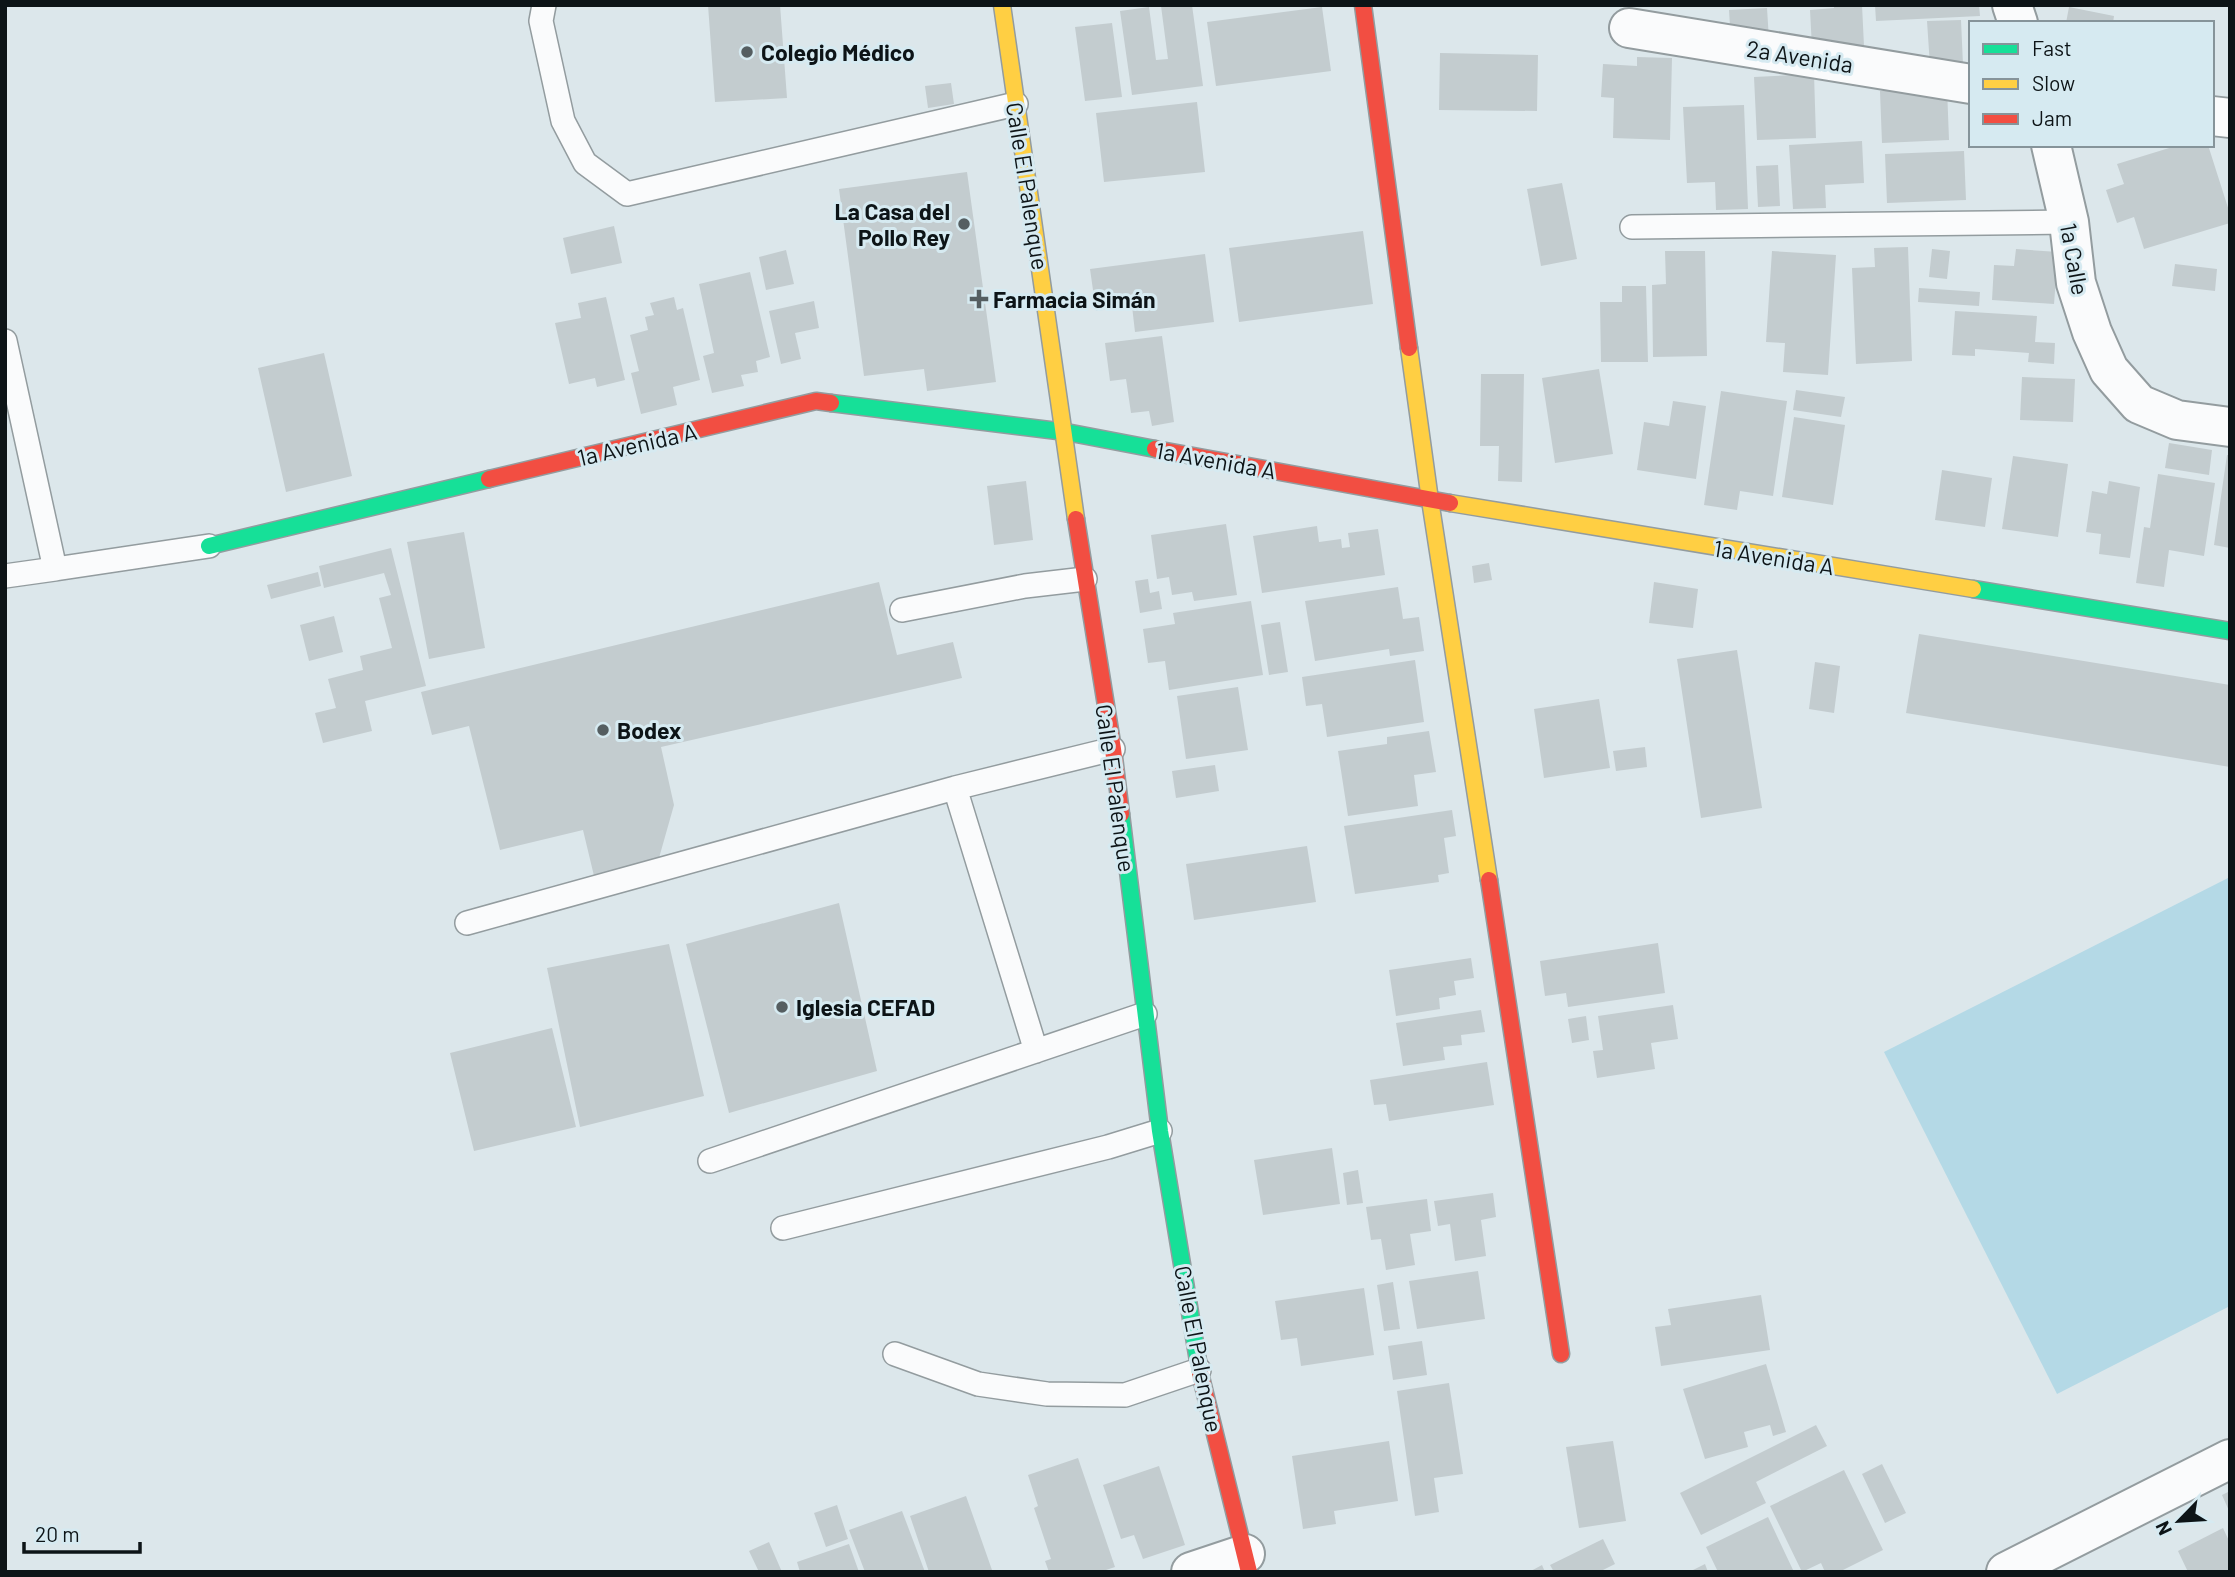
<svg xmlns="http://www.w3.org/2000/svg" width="2235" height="1577" font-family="Barlow,sans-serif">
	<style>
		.green { fill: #b4d9e6 }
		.building { fill: #c3cccf }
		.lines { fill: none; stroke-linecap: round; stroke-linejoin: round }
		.lane-casing { stroke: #939c9f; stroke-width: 26 }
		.street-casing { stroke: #939c9f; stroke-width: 42 }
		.fast-casing { stroke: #939c9f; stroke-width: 19 }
		.slow-casing { stroke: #939c9f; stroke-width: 19 }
		.jam-casing { stroke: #939c9f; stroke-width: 19 }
		.lane { stroke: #fafbfc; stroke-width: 23 }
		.street { stroke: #fafbfc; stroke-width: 38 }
		.fast { stroke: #16e098; stroke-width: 16 }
		.slow { stroke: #ffcf43; stroke-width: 16 }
		.jam { stroke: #f24e42; stroke-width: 16 }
		.poi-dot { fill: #555e61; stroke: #d6eaf1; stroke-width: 2.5 }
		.labels { text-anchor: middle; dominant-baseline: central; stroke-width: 6; stroke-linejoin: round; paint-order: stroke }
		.poi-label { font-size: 23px; font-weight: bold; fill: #0d1417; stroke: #d6eaf1; text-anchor: start }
		.street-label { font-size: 23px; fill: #0d1417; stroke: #d6eaf1 }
	</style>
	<rect width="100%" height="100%" fill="#dce7eb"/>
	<path class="green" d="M2230,877V1306L2057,1394L1884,1052Z"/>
	<path class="building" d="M708,5H780L787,98L715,102Z
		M1192,5L1203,86L1132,95L1120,11L1149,7L1156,60L1168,59L1161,6Z
		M1834,5H1862L1864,46L1812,48L1810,10L1834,8Z
		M1875,5H1979L1980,16L1876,21Z
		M1322,7L1331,71L1216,86L1207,22Z
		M2069,7L2114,16L2113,23H2066Z
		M1767,8L1769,40L1731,42L1729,10Z
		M1961,20L1963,65L1930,66L1927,21Z
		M1112,23L1122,97L1085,101L1075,27Z
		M1440,53L1538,55L1537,111L1439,110Z
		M1637,57L1672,58L1670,140L1613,138L1614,98L1601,97L1603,64L1637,66Z
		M1814,74L1816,138L1757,140L1754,77Z
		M951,83L954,104L928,108L925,86Z
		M1947,88L1949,140L1882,143L1880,91Z
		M1197,102L1205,172L1104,182L1096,113Z
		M1744,105L1748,209L1716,210L1715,182L1687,183L1683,107Z
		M1862,141L1864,183L1825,185L1826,208L1793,209L1789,145Z
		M2179,145H2208L2230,214V223L2144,249L2134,217L2117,223L2106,190L2124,184L2117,164Z
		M1964,151L1966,200L1887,203L1885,154Z
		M1778,165L1780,206L1758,207L1756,166Z
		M967,172L996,382L927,391L924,369L864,376L839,189Z
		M1562,183L1577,259L1541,266L1527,189Z
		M614,226L622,263L571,274L563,238Z
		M1363,231L1373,304L1239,322L1229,248Z
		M1908,247L1912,361L1856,364L1852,268L1875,267L1874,248Z
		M1932,249L1950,251L1947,279L1929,277Z
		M2016,249L2058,252L2054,304L1992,300L1994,265L2014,266Z
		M786,250L794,284L766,290L759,257Z
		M1665,251H1705L1707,356L1653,357L1652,285L1666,284Z
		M1772,251L1836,255L1828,375L1783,372L1785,343L1766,342Z
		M1205,254L1214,322L1135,332L1132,306L1096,311L1090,269Z
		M2175,264L2217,269L2215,291L2172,286Z
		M750,272L770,357L756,361L758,372L741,375L744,386L712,393L703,356L714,353L699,284Z
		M1622,286H1646L1648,362H1601L1600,302H1622Z
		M1919,288L1980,292L1979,306L1918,302Z
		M606,297L625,380L597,387L595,378L569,384L555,323L581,318L578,303Z
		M674,297L677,310L683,308L700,380L673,387L677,405L641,414L631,373L639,371L630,335L648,330L645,317L654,315L650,303Z
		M814,301L819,328L795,333L801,359L781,364L769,311Z
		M1955,311L2037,316L2035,342L2055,343L2054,364L2028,362L2029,353L1975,349V356L1952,355Z
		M1162,336L1174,422L1152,426L1149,411L1131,413L1126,379L1110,381L1105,343Z
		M324,353L352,476L286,492L258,368Z
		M1599,369L1613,454L1555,463L1542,378Z
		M1481,374H1524L1522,482L1498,481L1499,446H1480Z
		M2022,377L2075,379L2073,422L2020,420Z
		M1796,390L1845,397L1841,417L1793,410Z
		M1721,391L1787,401L1773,496L1740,491L1737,510L1704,505Z
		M1673,401L1706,406L1696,479L1637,470L1644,422L1669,426Z
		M1794,417L1845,425L1833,505L1782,497Z
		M2169,443L2212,450L2209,475L2165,468Z
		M2227,455H2230V548L2214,545Z
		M2013,456L2068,464L2058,537L2002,529Z
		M1942,470L1992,478L1985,527L1935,520Z
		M2158,474L2215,483L2204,556L2169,550L2164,587L2136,583L2144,527L2150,528Z
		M1026,481L1033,540L994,545L987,486Z
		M2109,481L2140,487L2130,558L2099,554L2101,534L2086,532L2092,491L2107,494Z
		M1226,524L1237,595L1194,601L1192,592L1172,595L1169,577L1157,579L1151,535Z
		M1317,526L1319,542L1341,539L1342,548L1350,547L1348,533L1378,529L1385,575L1262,593L1253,536Z
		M464,532L485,648L429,659L407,542Z
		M391,548L426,686L365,701L372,731L323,743L315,713L336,708L328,679L363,670L360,656L392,648L379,598L391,595L384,573L324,588L319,566Z
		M1489,563L1492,580L1474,583L1472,566Z
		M318,572L321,586L271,599L267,585Z
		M1148,579L1150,593L1159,591L1162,609L1140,613L1135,581Z
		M879,582L897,655L953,642L962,678L661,747L674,805L657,865L595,880L583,830L500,850L469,726L432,735L421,692Z
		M1654,582L1698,589L1693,628L1649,623Z
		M1398,587L1403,619L1419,617L1424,651L1390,656L1389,649L1315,661L1305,601Z
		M1251,601L1263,675L1169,690L1165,661L1148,663L1143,629L1175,624L1173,613Z
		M334,616L343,652L309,661L300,625Z
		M1280,622L1288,672L1269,675L1261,625Z
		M1919,634L2230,685V767L1906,713Z
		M1737,650L1762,808L1701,818L1677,659Z
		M1415,660L1424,722L1327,737L1322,704L1306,706L1302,677Z
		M1815,662L1840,666L1834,713L1809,709Z
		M1238,687L1248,750L1186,759L1177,696Z
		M1599,699L1610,768L1544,778L1534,709Z
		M1429,731L1436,772L1414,775L1418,806L1348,816L1338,751L1387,744V737Z
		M1645,747L1647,767L1616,771L1613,751Z
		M1215,765L1219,791L1176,798L1172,771Z
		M1452,810L1456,836L1444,838L1449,873L1438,875L1439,882L1355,894L1344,826Z
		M1307,846L1316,902L1194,920L1186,864Z
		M839,903L877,1071L729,1113L686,944Z
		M1658,943L1665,993L1568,1007L1566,993L1545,996L1540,961Z
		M669,944L704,1096L580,1127L547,968Z
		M1471,958L1474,978L1454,981L1456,995L1439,998L1440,1009L1396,1016L1389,970Z
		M1673,1005L1678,1039L1651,1043L1655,1069L1597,1078L1593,1051L1603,1050L1598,1016Z
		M1481,1010L1485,1032L1461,1035L1462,1045L1443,1047L1445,1060L1403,1066L1396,1023Z
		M1586,1016L1589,1040L1572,1043L1568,1019Z
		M552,1028L576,1127L474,1151L450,1053Z
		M1487,1062L1494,1105L1389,1121L1386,1104L1374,1105L1370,1080Z
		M1332,1148L1340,1204L1263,1215L1254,1160Z
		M1358,1170L1363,1203L1347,1205L1343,1173Z
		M1493,1193L1496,1217L1481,1220L1486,1256L1455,1261L1450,1224L1438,1226L1434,1201Z
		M1427,1199L1431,1231L1410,1234L1415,1265L1386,1270L1381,1239L1371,1240L1366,1207Z
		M1478,1271L1485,1319L1417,1329L1409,1281Z
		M1393,1282L1400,1329L1384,1331L1377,1285Z
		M1364,1288L1374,1355L1301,1366L1297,1338L1281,1340L1275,1301Z
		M1761,1295L1770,1350L1661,1366L1655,1327L1671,1325L1668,1309Z
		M1422,1341L1427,1375L1393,1380L1388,1346Z
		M1766,1364L1786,1432L1773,1436L1770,1425L1744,1432L1748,1447L1705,1459L1683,1389Z
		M1449,1383L1463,1474L1434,1478L1439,1512L1415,1516L1397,1391Z
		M1816,1425L1827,1446L1756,1482L1766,1503L1701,1535L1680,1493Z
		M1389,1441L1398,1501L1334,1511L1336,1524L1303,1529L1292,1456Z
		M1613,1441L1626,1521L1579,1528L1566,1447Z
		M1078,1458L1115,1567L1100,1572H1049L1045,1561L1051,1559L1034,1508L1038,1506L1028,1475Z
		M1882,1464L1906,1513L1885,1523L1862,1474Z
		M1159,1466L1185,1545L1143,1559L1134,1535L1121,1539L1103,1485Z
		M1844,1470L1883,1550L1839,1572H1825L1821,1563L1802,1572L1770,1506Z
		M2230,1491V1513L2222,1495Z
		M966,1496L992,1570L929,1572L910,1516Z
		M837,1505L848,1539L826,1547L814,1513Z
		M902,1511L925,1572H865L849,1530Z
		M1768,1517L1794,1572H1718L1706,1547Z
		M2223,1528L2230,1543V1572H2188L2178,1551Z
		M1603,1539L1615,1564L1599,1572H1554L1550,1565Z
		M769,1542L782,1572H759L749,1551Z
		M849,1544L859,1572H800L797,1562Z
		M1705,1564L1708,1572H1689Z
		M1542,1565L1545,1572H1529Z"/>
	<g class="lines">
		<g class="lane-casing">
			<path id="lane" d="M544,5L541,21L563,121L585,163L627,194L1016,104
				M1632,227L2069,222
				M5,341L55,569L209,546
				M5,576L55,569
				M902,610L1025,586L1085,579
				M955,788L1036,1051
				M467,923L955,788L1113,749
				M710,1161L1145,1014
				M783,1228L1108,1147L1160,1131
				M895,1354L978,1384L1047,1394L1125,1395L1199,1370"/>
		</g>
		<g class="street-casing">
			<path id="street" d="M2012,5L2018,23
				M1629,28L1971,84
				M2212,116L2230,118
				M2051,145L2069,222L2076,283L2092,332L2109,370L2139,404L2177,420L2230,427
				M1191,1572L1245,1554
				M2006,1572L2230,1459"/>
		</g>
		<g class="fast-casing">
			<path id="fast" d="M831,403L1066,432L1155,449
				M209,546L489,479
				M1973,589L2230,631
				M1121,814L1160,1131L1200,1373"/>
		</g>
		<g class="slow-casing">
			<path id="slow" d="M1002,5L1076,519
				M1409,348L1430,500L1489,880
				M1450,503L1973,589"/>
		</g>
		<g class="jam-casing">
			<path id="jam" d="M1363,5L1409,348
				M1155,449L1450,503
				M489,479L816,401L831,403
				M1076,519L1113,749L1121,814
				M1489,880L1561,1354
				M1200,1373L1249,1572"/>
		</g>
		<use href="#lane" class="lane"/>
		<use href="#street" class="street"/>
		<use href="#fast" class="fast"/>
		<use href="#slow" class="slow"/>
		<use href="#jam" class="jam"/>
	</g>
	<g class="poi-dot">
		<circle cx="747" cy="52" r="7"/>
		<circle cx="964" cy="224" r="7"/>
		<path d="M975.5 288.5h7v7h7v7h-7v7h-7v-7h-7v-7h7z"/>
		<circle cx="603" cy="730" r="7"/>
		<circle cx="782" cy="1007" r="7"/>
	</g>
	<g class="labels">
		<g class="poi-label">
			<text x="761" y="52">Colegio Médico</text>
			<text x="950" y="211" text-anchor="end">La Casa del<tspan x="950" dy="26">Pollo Rey</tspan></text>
			<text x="993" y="299">Farmacia Simán</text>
			<text x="617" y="730">Bodex</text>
			<text x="796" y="1007">Iglesia CEFAD</text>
		</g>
		<g class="street-label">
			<text transform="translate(1800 56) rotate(9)">2a Avenida</text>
			<text transform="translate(1028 186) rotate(81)">Calle El Palenque</text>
			<text transform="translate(2075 259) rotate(80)">1a Calle</text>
			<text transform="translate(637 444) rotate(-13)">1a Avenida A</text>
			<text transform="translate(1216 460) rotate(10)">1a Avenida A</text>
			<text transform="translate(1774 557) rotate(9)">1a Avenida A</text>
			<text transform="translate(1116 788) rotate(82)">Calle El Palenque</text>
			<text transform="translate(1199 1349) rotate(79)">Calle El Palenque</text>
		</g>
	</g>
	<rect width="2235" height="1577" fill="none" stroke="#0d1417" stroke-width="14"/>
	<rect x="1969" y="21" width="245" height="126" fill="#d6eaf1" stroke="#86949a" stroke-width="2"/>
	<rect x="1983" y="44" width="35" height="10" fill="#16e098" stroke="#86949a" stroke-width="2"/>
	<text x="2032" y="56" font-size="21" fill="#0d1417">Fast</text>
	<rect x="1983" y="79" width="35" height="10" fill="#ffcf43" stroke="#86949a" stroke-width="2"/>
	<text x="2032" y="91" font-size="21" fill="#0d1417">Slow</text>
	<rect x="1983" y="114" width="35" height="10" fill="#f24e42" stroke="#86949a" stroke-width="2"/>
	<text x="2032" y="126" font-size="21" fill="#0d1417">Jam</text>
	<g transform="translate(2179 1521) rotate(245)" stroke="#d6eaf1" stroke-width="5" paint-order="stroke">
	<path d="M0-5L12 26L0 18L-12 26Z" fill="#0d1417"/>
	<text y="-10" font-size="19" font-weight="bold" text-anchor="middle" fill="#0d1417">N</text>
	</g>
	<path d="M24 1542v10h116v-10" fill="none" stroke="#0d1417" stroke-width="3.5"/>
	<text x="35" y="1542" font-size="21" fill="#0d1417" stroke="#d6eaf1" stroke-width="5" paint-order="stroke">20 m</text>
</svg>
